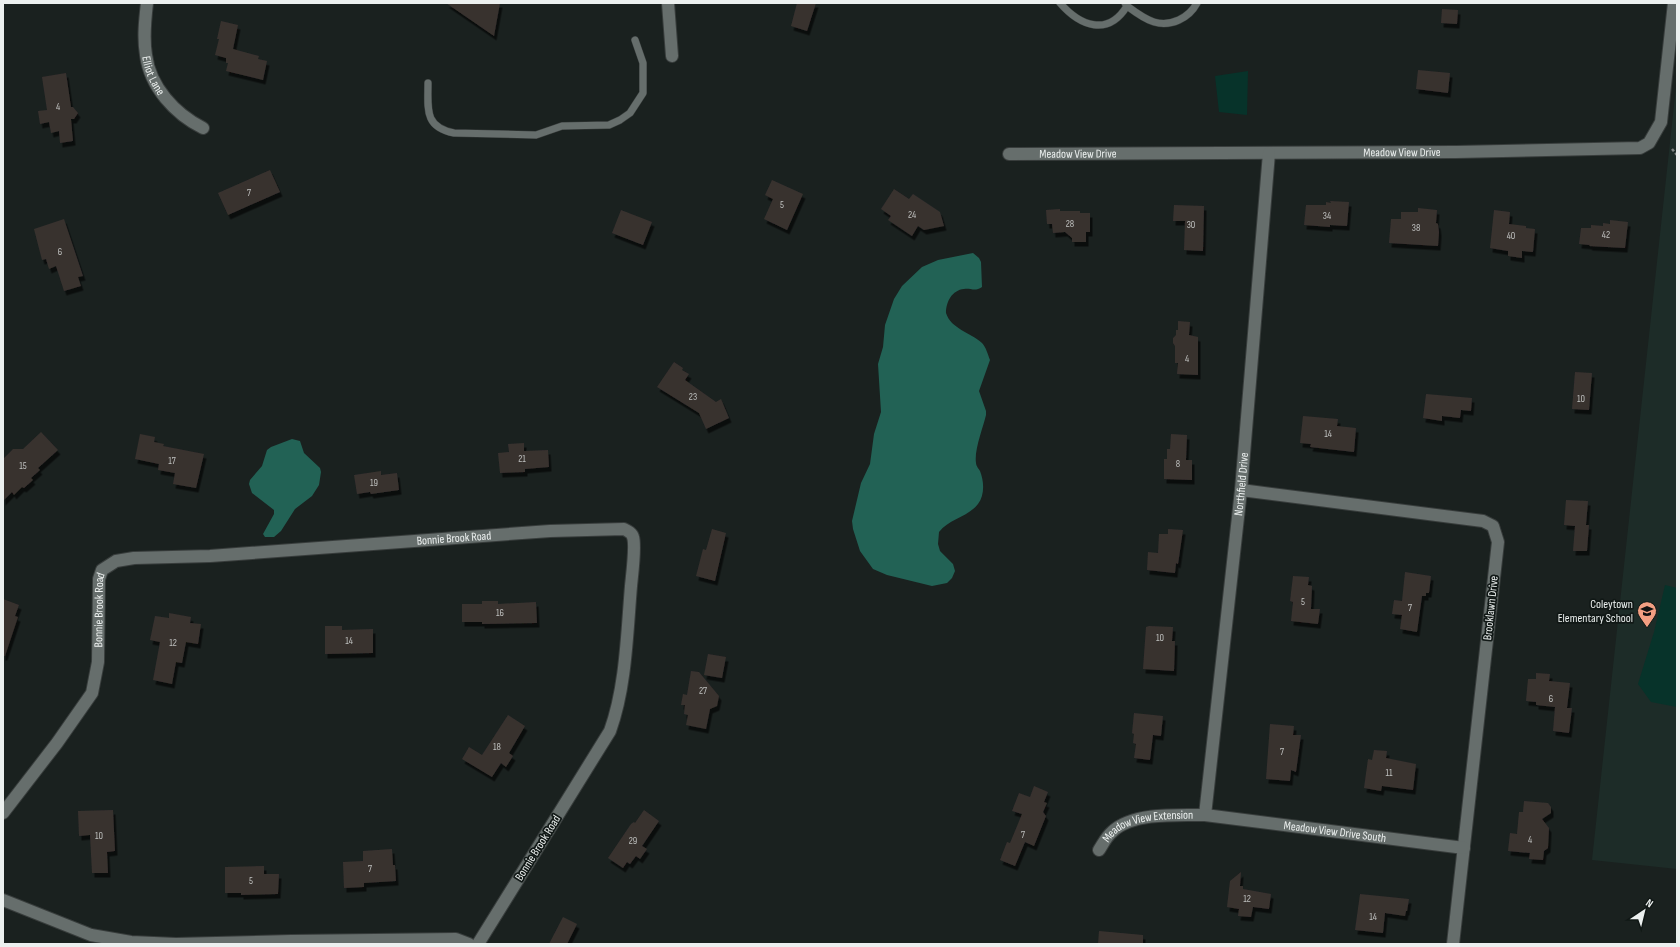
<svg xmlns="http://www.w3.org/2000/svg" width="1680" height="947" font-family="'Sofia Sans Condensed',sans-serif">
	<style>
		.built { fill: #1d2c28 }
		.green { fill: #07332a }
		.water { fill: #226255 }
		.building { fill: #38312f; filter: url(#shadow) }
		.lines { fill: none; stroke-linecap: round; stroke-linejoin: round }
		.lane-casing { stroke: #383d3c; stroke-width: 8 }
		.street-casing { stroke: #383d3c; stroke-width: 14 }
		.path { stroke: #7e8382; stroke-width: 2.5; stroke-dasharray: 3 2; stroke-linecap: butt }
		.lane { stroke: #666e6c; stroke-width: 7 }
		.street { stroke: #666e6c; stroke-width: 12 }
		.labels { text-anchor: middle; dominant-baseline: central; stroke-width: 3.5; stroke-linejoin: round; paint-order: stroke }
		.number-label { font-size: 10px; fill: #bfc0bf }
		.street-label { font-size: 12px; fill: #ecf0ef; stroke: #111816 }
		.poi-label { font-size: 12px; fill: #ecf0ef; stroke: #111816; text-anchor: end }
	</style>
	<defs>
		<filter id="shadow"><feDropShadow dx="2.5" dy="4.5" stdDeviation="0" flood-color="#0009"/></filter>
	</defs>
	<rect width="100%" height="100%" fill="#1a211f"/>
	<path class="built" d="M1677,78V869L1592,860Z"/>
	<path class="green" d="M1248,71L1247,115L1219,112L1215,76Z
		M1665,585L1677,588V707L1651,702L1638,684L1654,632Z"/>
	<path class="water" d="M973,253L979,258L981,262L982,287C975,292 971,288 964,289C952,290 946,302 946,313C951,329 970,332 982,343C986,347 988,355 990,360L979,391L986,411V415C983,428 974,450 976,463C976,466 979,469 980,471C984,481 985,495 978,504C968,517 949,519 939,532L938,544L940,551L953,564L955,571L952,578L947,583L932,586L887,575L873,569L860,551L853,529L852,521L861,483L870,464L874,434L881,412L878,364L883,347L885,325L894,299L902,286L922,267L938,260Z
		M292,439L300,441L304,453L320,468L321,472L319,485L312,496L295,509L281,531L274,537H265L263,534L274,514V510L252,493L249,484L250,480L262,466L267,450L271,447Z"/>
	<path class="building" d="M446,3H500L494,36Z
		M797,3H816L807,31L791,26Z
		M1442,9L1458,10L1457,24L1441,23Z
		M221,21L238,25L233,49L259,56L258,59L267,61L263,80L226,71L228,63H226V58L215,55L219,39H217Z
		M1418,70L1450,73L1448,93L1416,89Z
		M66,73L71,107H73L78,113L74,119H71L73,141L60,143L59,131L51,133L49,122L40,124L38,111L47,110L42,77Z
		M270,170L280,192L228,215L218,193Z
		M772,180L803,194L787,230L764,219L773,199L765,195Z
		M894,189L909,199L913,194L940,212L944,226L924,230L918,226L912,236L888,220L891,216L881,209Z
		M1330,201L1349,202L1347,226L1330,225V227L1304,225L1306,205H1326V202L1331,203Z
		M1174,205L1204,206L1203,251L1184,250L1185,221H1173Z
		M1418,208L1437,210L1436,223L1438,224L1439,232L1438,246L1389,243L1391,219H1401V212H1418Z
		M1060,209V211H1080V213H1090V232H1086V242H1072V238L1065,232L1053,233L1052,224H1047L1046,210Z
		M621,210L652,222L643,245L612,233Z
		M1494,210L1510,212L1509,224L1526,226V228L1535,229L1533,252L1522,251V258L1508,256V251L1490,248Z
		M64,219L83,276L78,277L81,286L64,291L56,266L49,269L46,259L42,260L34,229Z
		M1610,220L1628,222L1625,248L1589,246L1590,245L1579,244L1581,228H1591V225L1603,226V223L1610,224Z
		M1178,321L1190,322L1189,335L1198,337V375L1177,374L1178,363H1175V346L1173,343V338L1176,335V330H1178Z
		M674,362L683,368L682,370L689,374L685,380L716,402L721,399L729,418L706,429L699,413L657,387Z
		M1575,372L1592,373L1589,410L1572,409Z
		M1426,394L1472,398L1471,411L1461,410L1460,418L1442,416V421L1423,418Z
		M1303,416L1338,419L1337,426L1356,428L1354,452L1310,447L1311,444L1300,443Z
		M41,432L58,450L38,468L40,470L31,478L33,480L24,488L22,487L14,495L12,492L3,501V459L13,449H23Z
		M140,434L155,437L154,442L164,444L163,446L204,454L196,488L173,484L175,473L158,470L159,464L135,459Z
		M1171,434L1187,435L1186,460H1192V480L1164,479V459H1167V449H1170Z
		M524,443V451L548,450L549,467L525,469V472L500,473L498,453L509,452L508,444Z
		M381,471V475L397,473L399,490L371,494L370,492L357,494L354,475Z
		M1566,500L1588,501L1586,525H1589L1587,551H1573L1575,526L1564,525Z
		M712,529L726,533L715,581L696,576L703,549L706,550Z
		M1168,529L1183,530L1178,564L1176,563L1175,573L1147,570L1148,552L1158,553L1159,534H1168Z
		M1405,572L1431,576L1429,593H1426V596H1422L1417,632L1400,629L1402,615L1392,614L1394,600L1402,601Z
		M1293,576L1309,577L1308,585L1312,586L1311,609H1320L1318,624L1291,621L1293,602L1290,601Z
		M3,599L19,605L15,616L18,617L5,656H3Z
		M482,601H498V604L536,602L537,623L482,624V622H462V604H482Z
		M169,613L191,617L190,623L201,624L198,644L186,642L182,663L176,662L172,684L153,680L160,642L150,640L155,616L169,618Z
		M325,626H342V630L373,629V653L325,654Z
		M1149,626L1173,627L1172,641H1175L1174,671L1143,669L1146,627Z
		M708,654L726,657L722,678L704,675Z
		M691,671L699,672L719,696L717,706L710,709L706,729L686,725L688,715L684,714L685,705H681L683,694L687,695Z
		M1536,673L1550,674L1549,681L1570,683L1567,708H1572L1569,733L1553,731L1555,707L1536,705V702L1526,701L1528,679H1536Z
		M1134,713L1163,716L1161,736L1153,735L1150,760L1134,758L1136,744L1133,743L1134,734L1132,733Z
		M508,715L525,726L509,753L513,756L506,767L501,763L492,777L462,759L469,747L482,755Z
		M1270,724L1294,726L1293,735H1301L1296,772L1291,770L1290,781L1266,779Z
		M1374,750L1387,751L1386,758L1416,764L1413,790L1382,786L1381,791L1364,788L1368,759L1372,760Z
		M1034,786L1048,792L1044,802L1047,803L1043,812L1046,816L1034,846L1025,842L1015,866L1000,860L1007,842L1010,843L1022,814L1012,811L1019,793L1030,797Z
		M1524,801L1548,803L1551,807V813L1542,819L1549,828L1548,848L1544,851L1543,860L1529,859L1530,853L1508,851L1510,833L1517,834L1519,812H1523Z
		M113,810L115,851L107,852L108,873H92L90,835L79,836L78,811Z
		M644,810L659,821L642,846L647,849L640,859L636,856L630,864L627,862L623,868L608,858L631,824L634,822L635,823Z
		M392,849L393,865H395L396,881L364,883V887L344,888L343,862L363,861V851Z
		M264,866V874H279L278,894L241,895V893H225V867Z
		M1241,872L1240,886H1243V889L1271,894L1269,909L1253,907L1251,917L1238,916L1239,909L1227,907L1230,881Z
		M1360,894L1409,899L1407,911H1406L1405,916L1385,913L1383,933L1355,930Z
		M563,917L577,924L567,944H549Z
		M1099,931L1143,935V944H1098Z"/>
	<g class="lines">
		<g class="lane-casing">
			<path id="lane" d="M1060,3C1080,26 1108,37 1127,6L1125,3
				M1127,6C1135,12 1144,19 1154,22C1171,27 1189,18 1197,3
				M428,83C428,109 424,127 454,133L536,135L562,126L609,125L620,120L630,113L643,93V63L635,40"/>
		</g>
		<g class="street-casing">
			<g id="street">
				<path id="s1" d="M147,3C145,20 143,38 146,55C150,87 175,114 203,128"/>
				<path d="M668,3L672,56"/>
				<path id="s2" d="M1009,154L1456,152L1640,148L1649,143L1661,122L1674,3"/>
				<path d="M1241,490L1483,521L1493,526L1498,542L1453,944"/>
				<path id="s3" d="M3,813L57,743L92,693L98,662L99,579L102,570L116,561L134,558L210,556L550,531L624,529C628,531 632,533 633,537C636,546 632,575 631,586C627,633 626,687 610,731L478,944"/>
				<path id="s4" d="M1205,815L1241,490L1269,153"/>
				<path id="s5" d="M1099,850C1103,844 1106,837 1112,832C1132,812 1179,815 1205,815L1464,848"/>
				<path d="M3,900L91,935L131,942L176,944L291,941L456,939L469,944"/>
			</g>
		</g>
		<path class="path" d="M1672,149L1677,155"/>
		<use href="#lane" class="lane"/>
		<use href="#street" class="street"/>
	</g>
	<defs>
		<g id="school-pin" transform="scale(1)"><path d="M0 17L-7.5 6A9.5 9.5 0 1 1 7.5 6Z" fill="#f39f82" stroke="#111816"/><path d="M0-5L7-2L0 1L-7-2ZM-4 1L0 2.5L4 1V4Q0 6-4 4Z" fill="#111"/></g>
	</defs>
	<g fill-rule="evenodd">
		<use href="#school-pin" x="1647" y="611"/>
	</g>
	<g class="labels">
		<g class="number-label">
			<text x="58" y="107">4</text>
			<text x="249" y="193">7</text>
			<text x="782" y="205">5</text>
			<text x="912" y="215">24</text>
			<text x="1327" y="216">34</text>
			<text x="1070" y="224">28</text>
			<text x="1191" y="225">30</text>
			<text x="1416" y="228">38</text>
			<text x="1606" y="235">42</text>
			<text x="1511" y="236">40</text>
			<text x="60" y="252">6</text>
			<text x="1187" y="359">4</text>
			<text x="693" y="397">23</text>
			<text x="1581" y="399">10</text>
			<text x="1328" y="434">14</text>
			<text x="522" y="459">21</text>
			<text x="172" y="461">17</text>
			<text x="1178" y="464">8</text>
			<text x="23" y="466">15</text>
			<text x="374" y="483">19</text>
			<text x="1303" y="602">5</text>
			<text x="1410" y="608">7</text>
			<text x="500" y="613">16</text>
			<text x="1160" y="638">10</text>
			<text x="349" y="641">14</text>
			<text x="173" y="643">12</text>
			<text x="703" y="691">27</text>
			<text x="1551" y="699">6</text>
			<text x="497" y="747">18</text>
			<text x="1282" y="752">7</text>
			<text x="1389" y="773">11</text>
			<text x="1023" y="835">7</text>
			<text x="99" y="836">10</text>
			<text x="1530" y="840">4</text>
			<text x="633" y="841">29</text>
			<text x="370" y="869">7</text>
			<text x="251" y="881">5</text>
			<text x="1247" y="899">12</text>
			<text x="1373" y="917">14</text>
		</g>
		<g class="street-label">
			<text stroke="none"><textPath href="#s1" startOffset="74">Elliot Lane</textPath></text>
			<text stroke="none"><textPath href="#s2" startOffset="393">Meadow View Drive</textPath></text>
			<text stroke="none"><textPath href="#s2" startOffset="69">Meadow View Drive</textPath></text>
			<text stroke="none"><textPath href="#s4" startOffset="333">Northfield Drive</textPath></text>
			<text stroke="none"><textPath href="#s3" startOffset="629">Bonnie Brook Road</textPath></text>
			<text transform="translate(1491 608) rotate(-84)">Brooklawn Drive</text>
			<text stroke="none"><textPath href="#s3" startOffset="233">Bonnie Brook Road</textPath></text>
			<text stroke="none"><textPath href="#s5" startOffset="59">Meadow View Extension</textPath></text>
			<text stroke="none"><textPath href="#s5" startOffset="250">Meadow View Drive South</textPath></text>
			<text transform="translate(538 848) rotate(-58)">Bonnie Brook Road</text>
		</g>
		<g class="poi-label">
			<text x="1633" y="604">Coleytown<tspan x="1633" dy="14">Elementary School</tspan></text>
		</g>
	</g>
	<rect width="1680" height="947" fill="none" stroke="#ecf0ef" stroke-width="8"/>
	<g transform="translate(1644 911) rotate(35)" stroke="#111816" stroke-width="3" paint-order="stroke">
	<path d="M0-3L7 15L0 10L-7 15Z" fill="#ecf0ef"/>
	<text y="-6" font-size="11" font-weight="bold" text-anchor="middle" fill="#ecf0ef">N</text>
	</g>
</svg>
